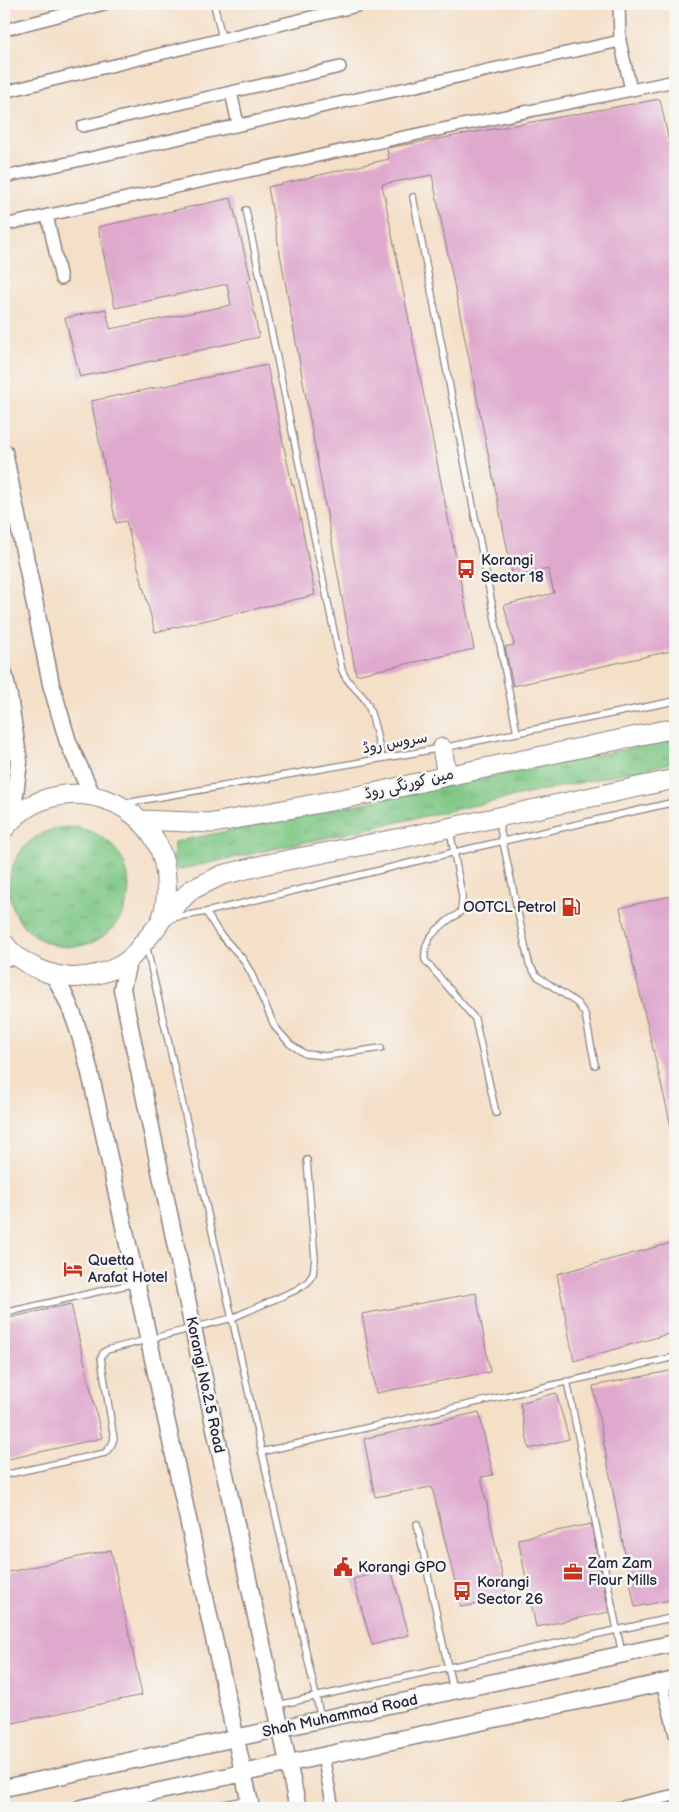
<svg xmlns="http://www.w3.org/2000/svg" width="679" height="1812" font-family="'Balsamiq Sans','Playpen Sans Arabic',sans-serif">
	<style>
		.grass { fill: url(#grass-tufts); stroke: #507460 }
		.building { fill: #dfa8cd }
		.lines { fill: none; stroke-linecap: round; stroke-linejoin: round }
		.lane-casing { stroke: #8b8081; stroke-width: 8 }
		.street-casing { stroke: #8b8081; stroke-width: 14 }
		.secondary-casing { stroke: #8b8081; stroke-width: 19 }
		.primary-casing { stroke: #8b8081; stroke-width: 21 }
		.lane { stroke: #fff; stroke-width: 5.5 }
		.street { stroke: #fff; stroke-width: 11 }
		.secondary { stroke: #fff; stroke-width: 16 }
		.primary { stroke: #fff; stroke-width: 19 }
		.labels { text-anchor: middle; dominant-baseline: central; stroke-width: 5; stroke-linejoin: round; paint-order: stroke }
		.poi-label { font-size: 15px; fill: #22223b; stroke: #f6f6f2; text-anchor: start }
		.street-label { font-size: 15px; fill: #22223b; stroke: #f6f6f2 }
	</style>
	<defs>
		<pattern id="grass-tufts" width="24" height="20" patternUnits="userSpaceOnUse" patternTransform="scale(1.25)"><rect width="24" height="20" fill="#7ec784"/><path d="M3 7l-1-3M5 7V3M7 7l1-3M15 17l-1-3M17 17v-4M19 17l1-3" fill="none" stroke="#67a16d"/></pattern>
	</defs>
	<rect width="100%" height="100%" fill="#f6f6f2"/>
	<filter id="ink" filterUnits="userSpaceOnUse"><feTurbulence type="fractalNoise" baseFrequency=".02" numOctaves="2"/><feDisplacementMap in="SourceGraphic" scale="10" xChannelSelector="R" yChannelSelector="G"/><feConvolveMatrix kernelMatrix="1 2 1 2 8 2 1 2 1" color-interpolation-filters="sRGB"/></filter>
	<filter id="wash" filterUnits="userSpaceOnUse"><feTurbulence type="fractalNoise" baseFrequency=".0096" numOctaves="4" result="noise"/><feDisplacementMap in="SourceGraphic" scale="20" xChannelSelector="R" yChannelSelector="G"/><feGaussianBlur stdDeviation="1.12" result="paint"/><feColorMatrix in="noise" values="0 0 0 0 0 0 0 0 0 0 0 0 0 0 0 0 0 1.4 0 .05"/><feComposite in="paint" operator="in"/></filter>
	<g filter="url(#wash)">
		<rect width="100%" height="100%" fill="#f4dfc7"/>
		<path class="grass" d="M675,739V762L177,870L173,862L174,842Z
			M9 887a60 60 0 1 1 120 0a60 60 0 1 1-120 0Z"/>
		<g id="blocks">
			<path class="building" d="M660,99L675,171V650L513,686L505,647L514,645L504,605L554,593L548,569L513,577L432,175L382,184L474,649L356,675L268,187L389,159L387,148Z
				M231,198L251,279L248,280L259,337L80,377L65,318L106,309L110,329L231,305L227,284L115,308L98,227Z
				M267,365L292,485H294L315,595L155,632L126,521L116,523L91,401Z
				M675,895V1126H671L620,908Z
				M675,1242V1332L574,1361L557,1274Z
				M476,1293L490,1372L376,1393L362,1314Z
				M71,1304L102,1438L4,1460V1319Z
				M675,1370V1599L635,1607L593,1386Z
				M556,1393L569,1439L529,1449L520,1403Z
				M479,1412L493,1475L481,1477L507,1599L461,1607L432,1487L375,1497L364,1439Z
				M591,1524L609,1612L536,1627L518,1539Z
				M111,1550L142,1695L4,1725V1573Z
				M391,1569L409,1635L372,1645L353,1579Z"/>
		</g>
	</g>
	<g filter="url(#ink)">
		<use href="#blocks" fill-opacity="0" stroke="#8b8081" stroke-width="1"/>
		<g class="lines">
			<g class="lane-casing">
				<path id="lane" d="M214,4L222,38
					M413,197L517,733
					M246,210L342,670C346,683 359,690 366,701C375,718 377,740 382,758
					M126,803L442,748L675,701
					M498,819L529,964L537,976L577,1003L585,1014L595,1065
					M450,830L462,896C462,901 462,908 460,912C458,915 453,917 450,919C435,931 423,939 425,960L475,1019L496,1113
					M206,912L219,933L243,959L251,973L275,1027L290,1044L305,1054L326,1056L381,1048
					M171,918L206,912L455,852L675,802
					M146,945L232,1318L321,1719
					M4,962L17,963
					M4,1313L136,1283
					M567,1381L622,1654
					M261,1452L675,1357
					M4,1475L105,1453L111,1446L114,1439L101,1358L103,1353L107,1350L232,1318L296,1290L307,1283L313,1274L315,1259L307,1160
					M417,1524L453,1690
					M278,1705L675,1617"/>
			</g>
			<g class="street-casing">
				<path id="street" d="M619,4L620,41L631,90
					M4,30L104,4
					M4,92L365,4
					M231,92L238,124
					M83,126L340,67
					M4,177L620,41
					M47,215L61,279
					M4,225L399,138L675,81
					M662,1683L675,1734
					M323,1756L333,1808
					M219,1808L249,1802
					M618,1808L675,1795"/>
			</g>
			<g class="secondary-casing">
				<path id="secondary" d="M4,452L51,684L68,742L92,795
					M4,674L9,697L19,762L12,818
					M128,961L122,989L193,1328L298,1808
					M53,974C81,1019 89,1071 101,1121L251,1808
					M4,1788L675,1643
					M81,1808L675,1680"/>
			</g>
			<g class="primary-casing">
				<path id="primary" d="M442,748L447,776
					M140,820L214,823L378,792L447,776L675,728
					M4,829C55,764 162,796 166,879C167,892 166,908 161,920C157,928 150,935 145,941C139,948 134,956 127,961C114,971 97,975 81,977C56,980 18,964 4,943
					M161,920L191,890L222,875L267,864L406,837L675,779"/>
			</g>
			<use href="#lane" class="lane"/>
			<use href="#street" class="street"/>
			<use href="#secondary" class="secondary"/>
			<use href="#primary" class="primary"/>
		</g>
	</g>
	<defs>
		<g id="bus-bare" transform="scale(1.5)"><path d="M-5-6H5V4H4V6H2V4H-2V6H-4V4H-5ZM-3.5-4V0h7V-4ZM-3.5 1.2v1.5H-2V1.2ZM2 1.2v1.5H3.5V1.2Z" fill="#c8321e" stroke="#f6f6f2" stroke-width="2.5" paint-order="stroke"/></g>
		<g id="fuel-bare" transform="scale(1.5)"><path d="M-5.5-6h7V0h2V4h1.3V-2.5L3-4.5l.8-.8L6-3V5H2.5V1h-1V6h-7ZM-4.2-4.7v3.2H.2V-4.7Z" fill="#c8321e" stroke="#f6f6f2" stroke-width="2.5" paint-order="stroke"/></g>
		<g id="hotel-bare" transform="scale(1.5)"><path d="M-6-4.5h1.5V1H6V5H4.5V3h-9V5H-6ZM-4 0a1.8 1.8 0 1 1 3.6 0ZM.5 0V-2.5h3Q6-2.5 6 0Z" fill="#c8321e" stroke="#f6f6f2" stroke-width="2.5" paint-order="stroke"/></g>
		<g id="civic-bare" transform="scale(1.5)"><path d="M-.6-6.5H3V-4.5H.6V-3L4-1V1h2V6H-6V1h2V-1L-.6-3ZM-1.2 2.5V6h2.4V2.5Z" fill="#c8321e" stroke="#f6f6f2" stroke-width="2.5" paint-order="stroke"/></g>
		<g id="office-bare" transform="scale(1.5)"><path d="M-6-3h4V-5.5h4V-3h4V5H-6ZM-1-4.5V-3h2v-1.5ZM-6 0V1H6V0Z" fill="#c8321e" stroke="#f6f6f2" stroke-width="2.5" paint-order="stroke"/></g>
	</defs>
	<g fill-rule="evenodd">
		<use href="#bus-bare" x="466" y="569"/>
		<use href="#fuel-bare" x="571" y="907"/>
		<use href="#hotel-bare" x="73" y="1269"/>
		<use href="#civic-bare" x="343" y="1567"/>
		<use href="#office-bare" x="573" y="1572"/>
		<use href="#bus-bare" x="462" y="1591"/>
	</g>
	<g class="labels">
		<g class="poi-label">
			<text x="481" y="560">Korangi<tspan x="481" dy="17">Sector 18</tspan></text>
			<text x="556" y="907" text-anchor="end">OOTCL Petrol</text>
			<text x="88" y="1260">Quetta<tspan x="88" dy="17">Arafat Hotel</tspan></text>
			<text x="588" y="1563">Zam Zam<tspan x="588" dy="17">Flour Mills</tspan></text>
			<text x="358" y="1567">Korangi GPO</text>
			<text x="477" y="1582">Korangi<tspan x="477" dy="17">Sector 26</tspan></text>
		</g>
		<g class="street-label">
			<text transform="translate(395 743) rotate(-10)">سروس روڈ</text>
			<text transform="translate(409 784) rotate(-13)">مین کورنگی روڈ</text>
			<text transform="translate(205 1385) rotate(78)">Korangi No.2.5 Road</text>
			<text transform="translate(340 1716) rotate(-12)">Shah Muhammad Road</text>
		</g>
	</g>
	<rect width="679" height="1812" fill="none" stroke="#f6f6f2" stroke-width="20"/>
</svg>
